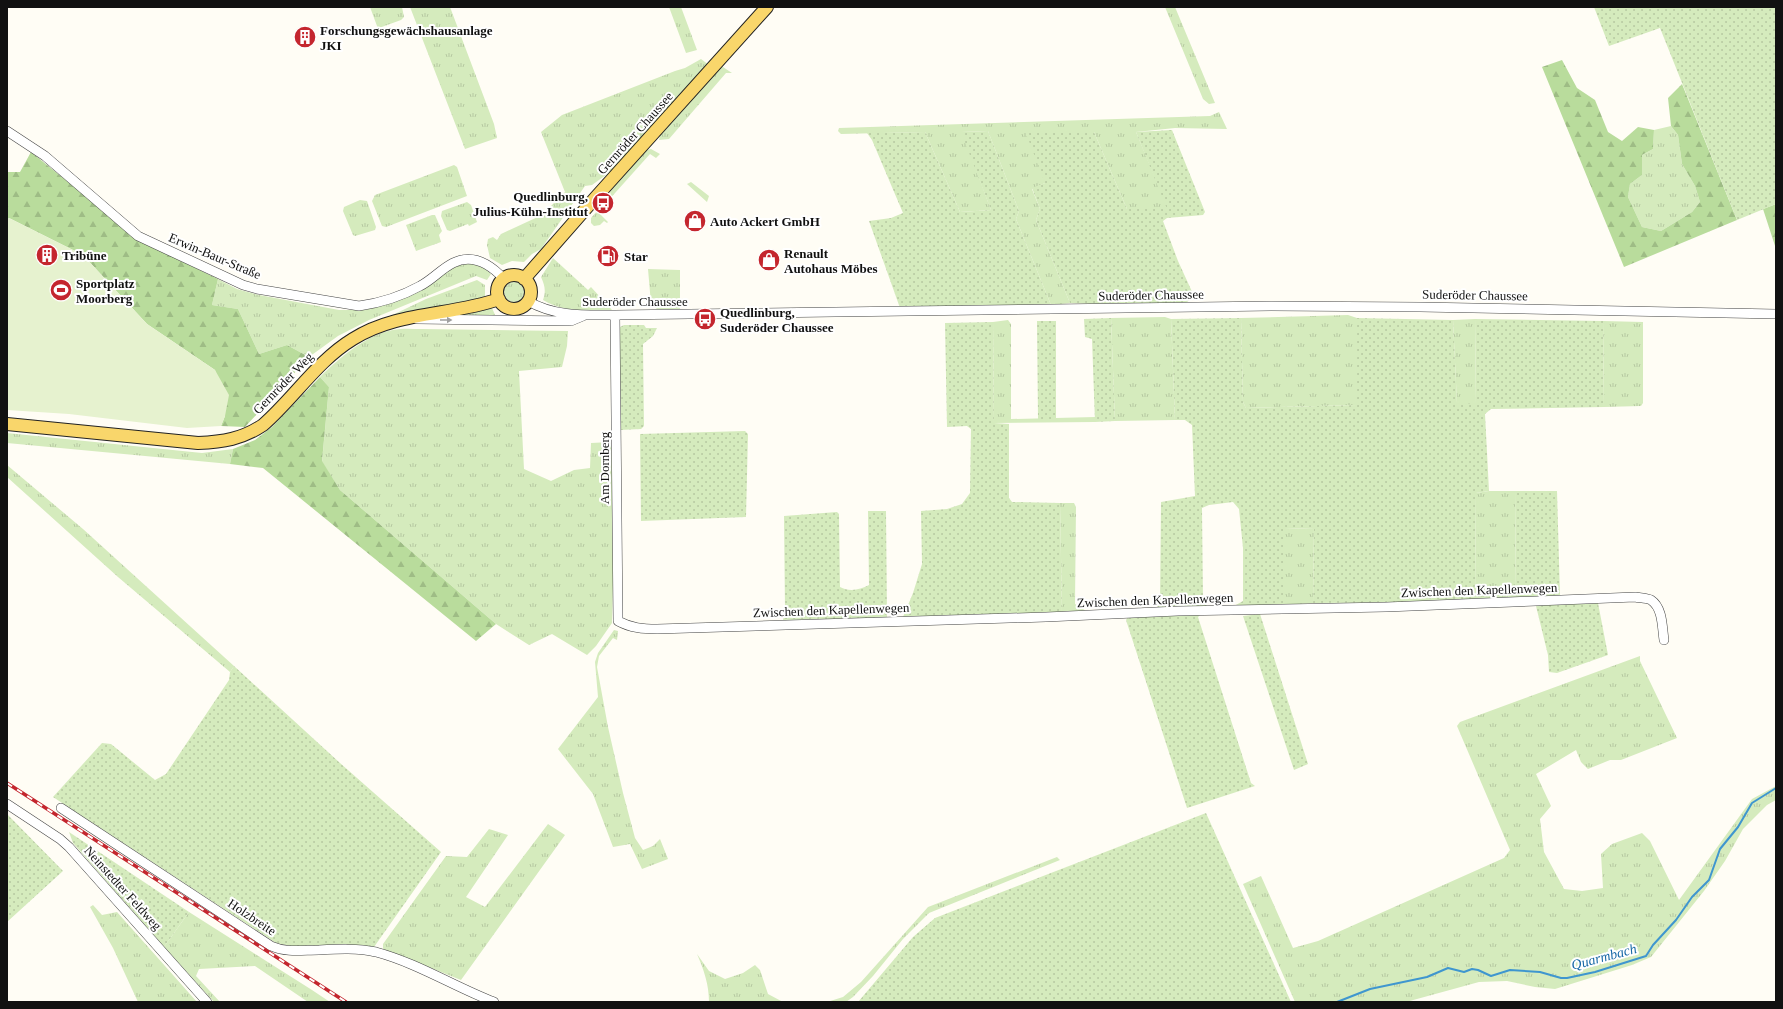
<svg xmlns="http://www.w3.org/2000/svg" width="1783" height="1009" font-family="'Times New Roman',serif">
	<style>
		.grass { fill: url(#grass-tufts) }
		.forest { fill: url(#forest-firs) }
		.garden { fill: url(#garden-dots) }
		.pitch { fill: #e6f2cf }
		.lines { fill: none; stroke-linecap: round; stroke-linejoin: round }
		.stream { stroke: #3f96cf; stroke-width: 2 }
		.minor-casing { stroke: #444; stroke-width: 10 }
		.major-casing { stroke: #222; stroke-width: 14 }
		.minor { stroke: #fff; stroke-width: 9 }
		.major { stroke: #f9d66b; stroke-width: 12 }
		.rail-casing { stroke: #c4262e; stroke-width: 3.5 }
		.rail { stroke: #fff; stroke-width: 2; stroke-dasharray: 6; stroke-linecap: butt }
		.oneway { fill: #a0a0a0 }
		.labels { text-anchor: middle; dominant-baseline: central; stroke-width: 4; stroke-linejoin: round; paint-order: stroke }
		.poi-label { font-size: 13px; font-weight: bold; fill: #111; stroke: #fff; text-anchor: start }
		.street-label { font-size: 13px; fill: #111; stroke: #fff }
		.water-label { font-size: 14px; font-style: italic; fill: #1768a6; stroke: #fff }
	</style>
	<defs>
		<pattern id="grass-tufts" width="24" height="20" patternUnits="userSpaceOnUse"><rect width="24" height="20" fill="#d5ebbd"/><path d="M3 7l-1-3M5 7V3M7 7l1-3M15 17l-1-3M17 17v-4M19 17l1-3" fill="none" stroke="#b6c8a1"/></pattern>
		<pattern id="forest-firs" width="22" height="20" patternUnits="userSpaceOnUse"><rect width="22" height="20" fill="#b9dc9c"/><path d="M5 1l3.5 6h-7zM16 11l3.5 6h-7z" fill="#9ebc85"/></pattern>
		<pattern id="garden-dots" width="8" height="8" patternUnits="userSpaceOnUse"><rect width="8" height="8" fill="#d5ebbd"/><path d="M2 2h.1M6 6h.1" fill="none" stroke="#b6c8a1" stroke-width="1.8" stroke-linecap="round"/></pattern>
	</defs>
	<rect width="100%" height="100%" fill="#fffdf5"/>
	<path class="grass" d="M370,7H402L404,17L401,20L379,28L377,26Z
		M410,7H450L494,124L497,138L465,149Z
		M669,7H681L697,50L686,53Z
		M1165,7H1175L1215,103L1209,104L1203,99Z
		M701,59L709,65L617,167L592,185L585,186L541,249L532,254L524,262L512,261L502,265L490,258L487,245L488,239L493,237L497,240L501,234L542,215L565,192L541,132L562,115L675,71L685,68Z
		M723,67L732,73H726L669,139L659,140L661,132L718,69Z
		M1219,112L1227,129L1175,128L1136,132L1168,209H1127L1094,132L1045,183L1032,189L1040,209L1036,220L1070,303L1051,305L1016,219L1019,211L988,131L962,132L991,210L960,212L925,132L841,134L838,131L839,128L1210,116Z
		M1671,126L1678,135L1682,164L1695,186L1700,202L1692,212L1661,231L1642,227L1628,197L1630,184L1642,175V155L1653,149L1654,130Z
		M651,149L660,154L656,158L650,154L598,212L608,222L607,223L604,221L600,225L594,226L591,223V218L611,195L610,192C620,181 636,151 651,149Z
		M454,165L457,167L467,196L386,227L382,226L372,201L375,195Z
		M691,182L709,196L707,202L687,184Z
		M360,200L367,201L376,227L375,230L355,236L353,235L343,211L344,207Z
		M467,202L471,205L477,222L469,226L468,224L450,231L447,230L441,216L442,211Z
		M432,215H435L442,231L439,235L441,242L416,251L406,225Z
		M553,258L588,290L591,287L612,310C589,310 564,313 543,300C546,291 545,286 541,277Z
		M464,263C474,263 483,265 491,274L487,280L476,276L369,320L338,336L309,357L287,345L259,354L238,309L212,305L218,279L237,289L259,295L339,310H365L397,300L456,265Z
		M648,269L680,270V309H657L651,304Z
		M477,280L485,285V296L477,300L382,320L426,299Z
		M504 292a10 10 0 1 1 20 0a10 10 0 1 1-20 0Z
		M492,308L496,317H438Z
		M1348,315L1357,318V405L1246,408L1243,402L1241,318Z
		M1165,317L1171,319L1175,420L1115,421L1111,318Z
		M1475,319L1476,404H1457L1453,320Z
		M1008,320L1011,324V419L1095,417V422L994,423L993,322Z
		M1603,321L1643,322V403L1641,406L1604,407Z
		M422,329L568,331L567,346L562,367L519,371L524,469L551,481L574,470L590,468L591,443L611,442L614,545L612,623L596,646L587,655L552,634L529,645L496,624L340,490L322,462L329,387L320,377C338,359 367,334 393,330C402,328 413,329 422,329Z
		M7,433L202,453L233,449L230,464L7,443Z
		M7,465L83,529L234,666L230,672L118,577L7,477Z
		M1489,491H1515L1516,598L1475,599L1476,493Z
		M1060,503H1074L1076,507L1075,604L1086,611L1062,612Z
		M1314,528L1313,603L1285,605V529Z
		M614,630L618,631L617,640L613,638L599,656L597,667L608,727L623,793L635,838L643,850L653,846L660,839L668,859L642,869L630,844L613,847L593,794L558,749L598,697L595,662L598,653Z
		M1640,656V661L1677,738L1621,760H1610L1588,769L1581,762L1576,750L1536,774L1551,806L1540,819L1544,852L1564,889L1582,891L1603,888L1601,854L1612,844L1642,833L1650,841L1679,900L1752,799L1776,786V800L1767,805L1743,829L1725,861L1704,891L1651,957L1632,965L1555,989L1535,987L1507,981L1479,982L1406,1002H1295L1243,884L1261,876L1293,948L1318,941L1504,858L1510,850L1457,726L1460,722Z
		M548,824L565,835L461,980L383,949V944L446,856L467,857L489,829L508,835L466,897L485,907Z
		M1057,857L1060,860L929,913L903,939L873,976L853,997L846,1002H827L843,997L861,982L928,907Z
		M93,905L102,915L117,912L197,1002H138L113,948L90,907Z
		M189,912L312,990L330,1002H308L255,966L199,969L196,976L220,1002H214L164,947Z
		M697,954L709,971L725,979L743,973L755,965L760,970L768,994L783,1002H709C709,985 704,970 697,954Z"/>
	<path class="forest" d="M1562,60L1577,88L1595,100L1608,132L1622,141L1638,127L1654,130L1653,149L1642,155V175L1630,184L1628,197L1642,227L1661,231L1692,212L1700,202L1695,186L1682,164L1678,135L1671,126L1668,98L1682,84L1737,220L1624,267L1542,67Z
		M31,152L142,242L218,279L212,305L238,309L259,354L287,345L309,357L245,427L221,426L225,416L215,370L147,324L83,255L9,218L7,220V172H20Z
		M1776,204V249L1763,209Z
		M320,377L329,387L322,461L340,490L496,624L476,641L263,468L230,464L233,449L255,440L272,427Z"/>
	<path class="garden" d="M1594,7H1776V204L1737,220L1660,28L1609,46Z
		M1172,130L1205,212L1203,215L1167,218L1163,221L1178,261L1194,296L1186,303L1128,305L1070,303L1036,220L1040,209L1032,188L1045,183L1025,131L1094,132L1127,209H1167L1136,132Z
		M988,131L1019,211L1016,219L1051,305L900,308L869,221L891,218L903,213L872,140L867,133L925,132L960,212L991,210L961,132Z
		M1111,318L1115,421L1095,422L1092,339L1085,337L1084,319Z
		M1241,318L1243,402L1246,408L1356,405L1357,318L1453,320L1457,403L1476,404L1475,319L1603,321L1604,407L1491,409L1485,414L1489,491L1476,493L1475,602L1313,603L1314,528L1285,529V605L1234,606L1243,601V548L1239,509L1233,502L1209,505L1202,508L1203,602L1207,606L1157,607L1160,604L1161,502L1195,496L1192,425L1185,420H1175L1171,319Z
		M1037,321H1056V419H1038Z
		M993,322L994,423L1009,424V498L1012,502L1060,503L1062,612L903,617L913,593L922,564L921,511L947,509L962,504L970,493L971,429L967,426L947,427L945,323Z
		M624,325H644L646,328H657L653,336L643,344L644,426L641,429L620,430V327Z
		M745,431L748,434L746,517L641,521L640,434Z
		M1515,491H1557L1560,596L1516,598Z
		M868,511H886L887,618L783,620L785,610L784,516L837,512L839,514L840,587C849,592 860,590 869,585Z
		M1598,603L1608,655L1557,673L1549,672L1548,655L1536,606L1539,605Z
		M1201,614L1198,617L1251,783L1255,786L1187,808L1126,620L1128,617Z
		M1260,614L1308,764L1294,770L1243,616Z
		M234,666L340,763L441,852L374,947H296L276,943L53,797L102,743L111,744L155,780L166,774L229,680L230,672Z
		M1206,813L1291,1002H858L913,937L935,918Z
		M7,814L63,871L7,922Z
		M69,832L189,912L164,947L73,843Z"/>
	<path class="pitch" d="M9,218L83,255L147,324L215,370L229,395L225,416L221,426L187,428L69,414L7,410V220Z"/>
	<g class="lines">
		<path class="stream" d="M1337,1002L1370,989L1427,977L1448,968L1464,972L1472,969L1478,970L1491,976L1510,970L1540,972L1561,978H1567L1595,972L1646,956L1653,945L1676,920L1692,897L1709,880L1720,849L1738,827L1752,803L1776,788"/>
		<g class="minor-casing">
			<path id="minor" d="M7,131L45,156L138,236L243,285L257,289L359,306C380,303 402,296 420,286C432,280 441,269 453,263C473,253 491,265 504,279
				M528,301C555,317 586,315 615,315L1271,306L1420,307L1776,314
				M615,315L618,621C631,628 643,629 657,629L1046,617L1178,611L1386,607L1635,597C1640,598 1647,598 1651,600C1663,608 1662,627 1664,640
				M417,319L571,321L583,316
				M7,804L60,839L69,847L207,1002
				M61,808L271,946C287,953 302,950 319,950C338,949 358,948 376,952C417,963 455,987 494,1002"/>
		</g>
		<g class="major-casing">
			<path id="major" d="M497 292a17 17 0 1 1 34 0a17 17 0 1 1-34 0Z
				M524,279L596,197L767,7
				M7,424L198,443C223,442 242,439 263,425C294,398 317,361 353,339C397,311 451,316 499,299"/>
		</g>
		<use href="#minor" class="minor"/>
		<use href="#major" class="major"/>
		<g class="rail-casing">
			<path id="rail" d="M7,783L346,1002"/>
		</g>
		<use href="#rail" class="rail"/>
	</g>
	<defs><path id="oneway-solid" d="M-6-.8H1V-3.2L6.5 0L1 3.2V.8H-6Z"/></defs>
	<use class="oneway" href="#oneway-solid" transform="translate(446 320)"/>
	<defs>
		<g id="building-disc" transform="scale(1.15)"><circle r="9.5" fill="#c4262e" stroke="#fff"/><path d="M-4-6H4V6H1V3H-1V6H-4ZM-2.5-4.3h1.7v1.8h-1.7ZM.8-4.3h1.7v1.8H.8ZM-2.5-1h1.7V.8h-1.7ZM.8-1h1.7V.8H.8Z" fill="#fff"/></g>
		<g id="bus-disc" transform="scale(1.15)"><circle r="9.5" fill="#c4262e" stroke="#fff"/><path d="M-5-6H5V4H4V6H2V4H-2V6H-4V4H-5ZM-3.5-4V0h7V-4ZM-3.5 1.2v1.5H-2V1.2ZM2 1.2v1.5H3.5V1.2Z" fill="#fff"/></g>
		<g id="shop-disc" transform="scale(1.15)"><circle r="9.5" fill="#c4262e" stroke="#fff"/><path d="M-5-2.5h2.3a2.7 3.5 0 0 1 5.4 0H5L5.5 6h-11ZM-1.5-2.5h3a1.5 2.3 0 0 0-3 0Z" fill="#fff"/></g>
		<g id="fuel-disc" transform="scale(1.15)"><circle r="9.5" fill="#c4262e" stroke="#fff"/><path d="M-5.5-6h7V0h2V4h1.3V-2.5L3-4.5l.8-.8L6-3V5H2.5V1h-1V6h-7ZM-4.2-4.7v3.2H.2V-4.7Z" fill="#fff"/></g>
		<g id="stadium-disc" transform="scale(1.15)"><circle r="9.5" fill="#c4262e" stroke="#fff"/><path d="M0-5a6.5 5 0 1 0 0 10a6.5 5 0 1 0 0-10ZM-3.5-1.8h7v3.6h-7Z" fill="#fff"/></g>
	</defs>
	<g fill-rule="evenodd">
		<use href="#building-disc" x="305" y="37"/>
		<use href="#bus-disc" x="603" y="203"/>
		<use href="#shop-disc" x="695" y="221"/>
		<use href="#building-disc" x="47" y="255"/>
		<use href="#fuel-disc" x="608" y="256"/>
		<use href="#shop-disc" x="769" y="260"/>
		<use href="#stadium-disc" x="61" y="290"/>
		<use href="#bus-disc" x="705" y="319"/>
	</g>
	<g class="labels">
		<g class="poi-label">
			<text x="320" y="30">Forschungsgewächshausanlage<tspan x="320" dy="15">JKI</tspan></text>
			<text x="588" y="196" text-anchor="end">Quedlinburg,<tspan x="588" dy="15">Julius-Kühn-Institut</tspan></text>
			<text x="710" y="221">Auto Ackert GmbH</text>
			<text x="784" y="253">Renault<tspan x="784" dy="15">Autohaus Möbes</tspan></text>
			<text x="62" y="255">Tribüne</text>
			<text x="624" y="256">Star</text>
			<text x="76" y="283">Sportplatz<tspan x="76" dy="15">Moorberg</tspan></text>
			<text x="720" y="312">Quedlinburg,<tspan x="720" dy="15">Suderöder Chaussee</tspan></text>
		</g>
		<g class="street-label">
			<text transform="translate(635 133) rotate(-48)">Gernröder Chaussee</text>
			<text transform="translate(215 256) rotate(23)">Erwin-Baur-Straße</text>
			<text transform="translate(1151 295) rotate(-1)">Suderöder Chaussee</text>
			<text transform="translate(1475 295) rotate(1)">Suderöder Chaussee</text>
			<text x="635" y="301">Suderöder Chaussee</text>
			<text transform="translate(283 383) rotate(-46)">Gernröder Weg</text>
			<text transform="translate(604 468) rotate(-90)">Am Dornberg</text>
			<text transform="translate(1479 590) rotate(-2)">Zwischen den Kapellenwegen</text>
			<text transform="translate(1155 600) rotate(-2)">Zwischen den Kapellenwegen</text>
			<text transform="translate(831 610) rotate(-2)">Zwischen den Kapellenwegen</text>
			<text transform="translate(123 888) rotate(48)">Neinstedter Feldweg</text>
			<text transform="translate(252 917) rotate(34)">Holzbreite</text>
		</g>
		<g class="water-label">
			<text transform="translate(1604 957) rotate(-15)">Quarmbach</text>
		</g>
	</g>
	<rect width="1783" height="1009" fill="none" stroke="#111111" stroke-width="16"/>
</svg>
